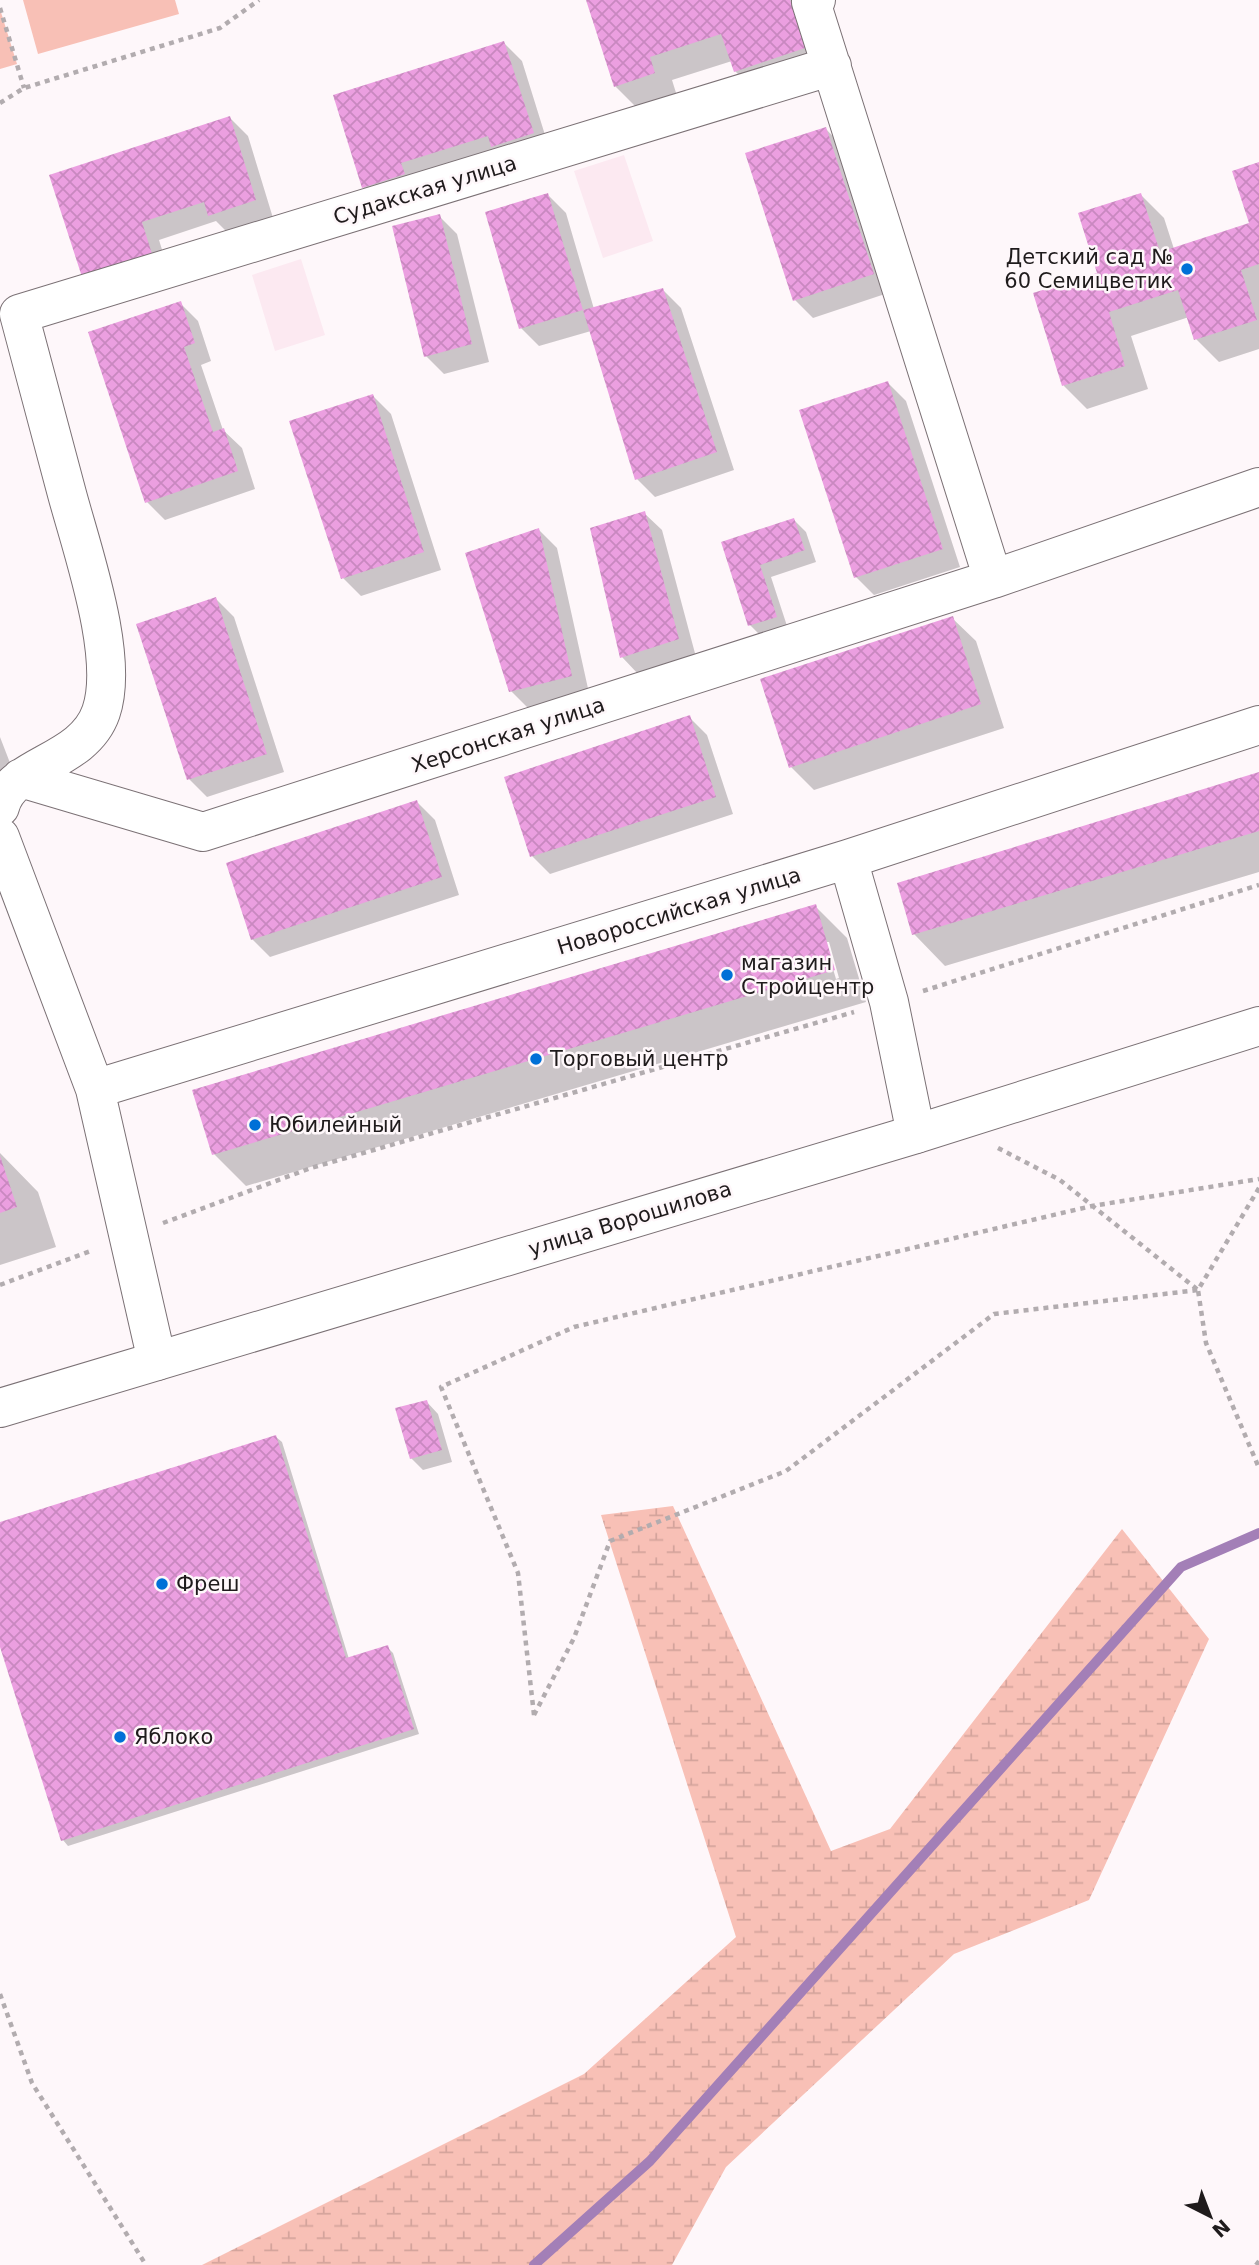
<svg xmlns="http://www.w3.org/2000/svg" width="1259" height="2265" font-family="'DejaVu Sans',sans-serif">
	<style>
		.built { fill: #fce9f1 }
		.wetland { fill: url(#wetland-marsh) }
		.pitch { fill: #f8c0b6 }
		.shadow { fill: #0003; fill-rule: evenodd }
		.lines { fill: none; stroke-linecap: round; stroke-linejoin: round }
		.stream { stroke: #a37fb7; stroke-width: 10 }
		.building { fill: url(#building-cross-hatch) }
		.minor-casing { stroke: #7b7175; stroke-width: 40 }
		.major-casing { stroke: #7b7175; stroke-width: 40 }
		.path { stroke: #b2acaf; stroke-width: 4.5; stroke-dasharray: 5 5; stroke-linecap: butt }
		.minor { stroke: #fff; stroke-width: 38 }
		.major { stroke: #fff; stroke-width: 38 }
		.poi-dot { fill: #0070d7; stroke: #fef7fa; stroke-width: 2.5 }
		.labels { text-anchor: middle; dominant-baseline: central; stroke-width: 5; stroke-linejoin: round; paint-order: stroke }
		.street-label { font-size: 21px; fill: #1f1b1c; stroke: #fef7fa }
		.poi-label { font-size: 21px; fill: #1f1b1c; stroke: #fef7fa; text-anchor: start }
	</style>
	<defs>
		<pattern id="wetland-marsh" width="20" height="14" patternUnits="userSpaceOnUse" patternTransform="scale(1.75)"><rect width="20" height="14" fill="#f8c0b6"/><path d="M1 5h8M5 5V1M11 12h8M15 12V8" fill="none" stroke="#d4a49c"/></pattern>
		<pattern id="building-cross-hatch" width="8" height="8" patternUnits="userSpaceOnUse" patternTransform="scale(1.75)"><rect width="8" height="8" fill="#eb9fe0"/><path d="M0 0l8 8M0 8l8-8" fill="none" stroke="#c988c0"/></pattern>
	</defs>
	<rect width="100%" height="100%" fill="#fef7fa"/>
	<path class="built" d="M624,155L653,241L603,258L574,171Z
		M301,259L325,335L275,351L252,275Z"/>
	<path class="wetland" d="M673,1506L831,1851L890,1829L1122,1529L1209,1639L1089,1900L954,1954L726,2167L672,2265H202L584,2074L736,1937L601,1515Z"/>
	<path class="pitch" d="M23,0H175L179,14L38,54Z
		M0,9L17,64L0,69Z"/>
	<path class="shadow" d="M591,0H804L827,72L758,94L735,71L732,61L672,80L677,96L638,109L615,86Z
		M504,43L522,61L550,151L381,205L363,187Z
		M230,118L248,136L273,218L228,233L216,221L159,240L169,272L83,276Z
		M826,129L843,147L891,292L813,318L795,300Z
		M1259,164V349L1219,362L1196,339L1189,317L1131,336L1148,389L1087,409L1064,386L1035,295L1099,274L1141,195L1164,218L1174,249L1251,225Z
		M548,195L566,213L594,309L663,290L681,308L734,470L655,497L637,479L591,331L539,346L521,328Z
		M439,216L457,234L489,362L444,374L426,356Z
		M180,303L198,321L211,361L201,365L223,430L242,448L255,489L165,520L147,502Z
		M888,383L906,401L960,567L874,595L856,577Z
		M373,396L391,414L441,570L361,596L343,578Z
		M644,513L662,530L696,657L639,675L622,657Z
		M794,520L806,532L816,562L771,577L788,629L762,637L750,625L723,543Z
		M539,530L557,548L589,693L529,709L511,691Z
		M216,599L234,617L284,772L207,797L189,779Z
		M952,618L976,641L1004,728L814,790L791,767Z
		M689,717L707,735L733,814L550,874L532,856Z
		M0,737L12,768L0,772Z
		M1259,774V872L945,966L914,934Z
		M417,802L435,820L459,895L270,957L252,939Z
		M815,906L847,938L866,1002L246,1186L214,1154ZM825,942H829L839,978L836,979Z
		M0,1153L38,1192L56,1247L0,1265Z
		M426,1401L438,1414L452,1462L423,1470L411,1458Z
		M276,1437L282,1442L349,1659L387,1647L393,1653L419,1734L68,1846L63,1840L0,1641V1524Z"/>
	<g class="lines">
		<path class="stream" d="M534,2265L650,2161L1181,1567L1259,1533"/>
	</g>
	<path class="building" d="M586,0H790L805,48L734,72L721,34L650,57L655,73L614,87Z
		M504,41L534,133L491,147L488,136L401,163L405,174L362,188L333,95Z
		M230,116L256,200L208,216L204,202L142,222L152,254L82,277L49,175Z
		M826,127L874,274L793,301L745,153Z
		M1259,162V264L1241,270L1257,320L1194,340L1178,290L1109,312L1125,366L1062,386L1033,293L1097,273L1078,213L1141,193L1160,252L1249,223L1232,171Z
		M548,193L583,310L519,329L485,212Z
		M440,214L472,344L424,357L392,226Z
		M663,288L717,452L635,480L583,310Z
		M181,301L195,343L184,347L213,432L224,428L238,471L145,503L88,332Z
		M888,381L943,549L854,578L799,410Z
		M373,394L424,552L341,579L289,421Z
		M645,511L679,639L620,658L590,528Z
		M794,518L805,550L760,565L777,617L748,626L721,542Z
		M539,528L572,676L509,692L465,553Z
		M216,597L267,754L187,780L136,624Z
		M953,616L981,704L789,768L760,679Z
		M690,715L716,797L530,857L504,777Z
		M1259,772V831L912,935L897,883Z
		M417,800L442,877L251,940L226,863Z
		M816,904L835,970L212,1155L192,1090Z
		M0,1156L17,1207L0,1213Z
		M427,1400L442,1450L410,1459L395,1408Z
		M276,1435L346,1658L388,1645L414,1729L61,1841L0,1647V1522Z"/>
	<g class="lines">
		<g class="minor-casing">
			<path id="minor" d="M816,0L811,2L993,579
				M21,778L203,832L993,579L1259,487
				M0,807C10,764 83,764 101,712C120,657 82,550 67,494C51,434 35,374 19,314L832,66
				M0,837L95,1089L157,1361
				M848,859L889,1002L916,1134
				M95,1089L848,859L1259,725"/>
		</g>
		<g class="major-casing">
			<path id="major" d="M0,1408L916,1134L1259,1026"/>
		</g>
		<path class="path" d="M0,8L24,88
			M0,103L24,88L220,28L259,0
			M923,991L1259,885
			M998,1148L1060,1180L1198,1290
			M1259,1188L1198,1290L1206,1343L1259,1468
			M163,1223L311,1168L854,1012
			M0,1285L93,1250
			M534,1715L518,1573L441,1387L574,1327L1092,1206L1259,1179
			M534,1715L574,1638L610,1541L786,1471L994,1314L1198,1290
			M0,1994L32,2083L146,2265
			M1256,2265L1259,2261"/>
		<use href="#minor" class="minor"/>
		<use href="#major" class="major"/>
	</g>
	<g class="poi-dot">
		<circle cx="1187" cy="269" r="7"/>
		<circle cx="727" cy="975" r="7"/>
		<circle cx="536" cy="1059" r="7"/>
		<circle cx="255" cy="1125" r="7"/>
		<circle cx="162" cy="1584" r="7"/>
		<circle cx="120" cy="1737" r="7"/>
	</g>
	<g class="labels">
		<g class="street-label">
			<text transform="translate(425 190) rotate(-17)">Судакская улица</text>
			<text transform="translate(508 735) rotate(-18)">Херсонская улица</text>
			<text transform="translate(679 911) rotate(-17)">Новороссийская улица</text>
			<text transform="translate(630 1219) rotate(-17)">улица Ворошилова</text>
		</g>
		<g class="poi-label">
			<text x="1173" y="257" text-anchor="end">Детский сад №<tspan x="1173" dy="24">60 Семицветик</tspan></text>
			<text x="741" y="963">магазин<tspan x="741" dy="24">Стройцентр</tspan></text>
			<text x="550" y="1059">Торговый центр</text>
			<text x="269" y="1125">Юбилейный</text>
			<text x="176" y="1584">Фреш</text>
			<text x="134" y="1737">Яблоко</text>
		</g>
	</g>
	<g transform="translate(1210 2216) rotate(138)" stroke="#fef7fa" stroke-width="5" paint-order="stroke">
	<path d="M0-5L12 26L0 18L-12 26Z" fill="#1f1b1c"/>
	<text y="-10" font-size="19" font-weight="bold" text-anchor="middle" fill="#1f1b1c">N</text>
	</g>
</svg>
